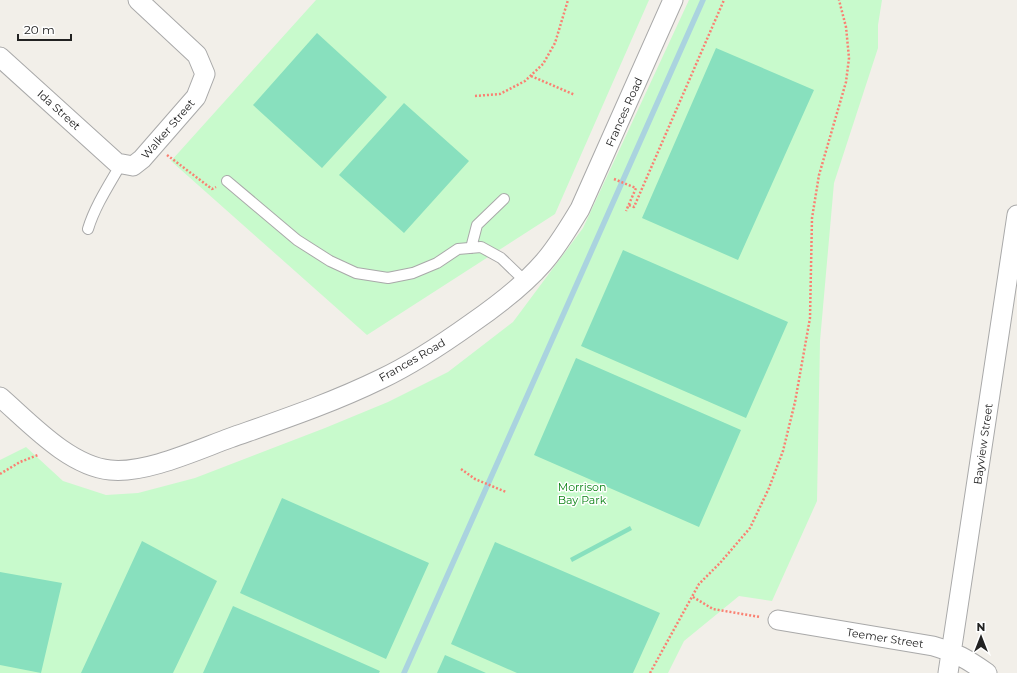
<svg xmlns="http://www.w3.org/2000/svg" width="1017" height="673" font-family="Montserrat,sans-serif">
	<style>
		.park { fill: #c8facc }
		.pitch { fill: #88e0be }
		.lines { fill: none; stroke-linecap: round; stroke-linejoin: round }
		.stream { stroke: #aad3df; stroke-width: 5.5 }
		.service-casing { stroke: #a9a9a9; stroke-width: 12 }
		.minor-casing { stroke: #a9a9a9; stroke-width: 21 }
		.path { stroke: #fa8072; stroke-width: 2.5; stroke-dasharray: 2 2; stroke-linecap: butt }
		.service { stroke: #fff; stroke-width: 10 }
		.minor { stroke: #fff; stroke-width: 19 }
		.labels { text-anchor: middle; dominant-baseline: central; stroke-width: 3; stroke-linejoin: round; paint-order: stroke }
		.street-label { font-size: 11px; fill: #222; stroke: #fff }
		.park-label { font-size: 11px; fill: #0c8416; stroke: #fff }
	</style>
	<rect width="100%" height="100%" fill="#f2efe9"/>
	<path class="park" d="M316,0H649L555,214L367,335L171,161Z
		M689,0H882L878,25V48L834,183L820,341L817,501L772,601L739,596L684,641L668,673H0V460L26,447L63,481L106,495L138,493L195,478L325,428L388,402L448,372L513,322L583,228Z"/>
	<path class="pitch" d="M317,33L387,97L322,168L253,105Z
		M716,48L814,90L738,260L642,218Z
		M404,103L469,161L404,233L339,175Z
		M623,250L788,322L746,418L581,346Z
		M576,358L741,430L699,527L534,455Z
		M282,498L429,563L386,659L240,593Z
		M630,526L632,530L572,562L570,558Z
		M142,541L217,581L173,673H81Z
		M495,542L660,613L633,673H517L451,644Z
		M0,572L62,583L41,673L0,665Z
		M233,606L380,671L379,673H203Z
		M445,655L486,673H437Z"/>
	<g class="lines">
		<path class="stream" d="M404,673L703,0"/>
		<g class="service-casing">
			<path id="service" d="M227,181L297,240L330,261L356,273L388,278L413,273L437,263L458,249L481,247L501,258L525,281
				M88,229C95,206 109,185 121,164
				M471,248L477,225L504,199"/>
		</g>
		<g class="minor-casing">
			<path id="minor" d="M0,57L117,163L133,166L142,159L196,97L205,74L197,55L138,0
				M0,397C30,423 69,466 110,470C145,474 197,450 230,438C281,420 332,403 381,379C413,364 444,343 472,323C498,305 523,286 543,263C558,246 569,227 580,209L673,0
				M778,620L933,646C957,653 967,659 987,673
				M948,673L1017,215"/>
		</g>
		<path class="path" d="M531,76L575,95
			M475,96L500,94L525,81L543,64L555,43L568,0
			M167,155L212,189L216,187
			M614,179L636,188L626,211
			M629,205L634,207L724,0
			M461,469L475,479L506,492
			M0,474L20,462L38,455
			M693,597L713,609L760,617
			M650,673L699,584L720,563L750,528L769,488L783,451L795,402L810,318L812,218L819,175L846,82L849,58L846,27L839,0"/>
		<use href="#service" class="service"/>
		<use href="#minor" class="minor"/>
	</g>
	<g class="labels">
		<g class="street-label">
			<text transform="translate(59 110) rotate(42)">Ida Street</text>
			<text transform="translate(624 112) rotate(-66)">Frances Road</text>
			<text transform="translate(168 129) rotate(-49)">Walker Street</text>
			<text transform="translate(412 360) rotate(-30)">Frances Road</text>
			<text transform="translate(983 444) rotate(-82)">Bayview Street</text>
			<text transform="translate(885 638) rotate(9)">Teemer Street</text>
		</g>
		<g class="park-label">
			<text x="582" y="487">Morrison<tspan x="582" dy="13">Bay Park</tspan></text>
		</g>
	</g>
	<g transform="translate(981 637)" stroke="#ffffff" stroke-width="3" paint-order="stroke">
	<path d="M0-3L7 15L0 10L-7 15Z" fill="#222222"/>
	<text y="-6" font-size="11" font-weight="bold" text-anchor="middle" fill="#222222">N</text>
	</g>
	<path d="M18 34v6h53v-6" fill="none" stroke="#222222" stroke-width="2"/>
	<text x="24" y="34" font-size="12" fill="#222222" stroke="#ffffff" stroke-width="3" paint-order="stroke">20 m</text>
</svg>
